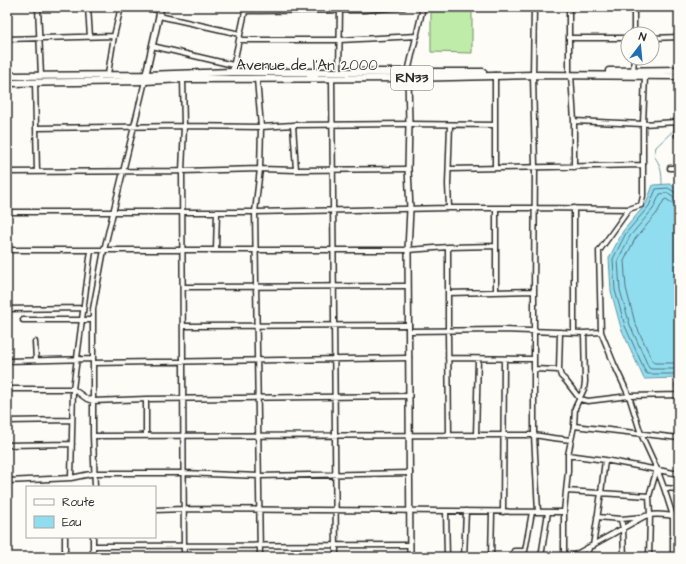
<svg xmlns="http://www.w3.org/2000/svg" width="686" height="564" font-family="'Architects Daughter',sans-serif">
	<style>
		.green { fill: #c0eca9; stroke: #768c6a }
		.water { fill: #90ddf0; stroke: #6896a1 }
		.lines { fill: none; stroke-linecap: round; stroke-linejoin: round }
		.shore { stroke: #53727a; stroke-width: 1 }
		.stream { stroke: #6896a1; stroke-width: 1 }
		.minor-casing { stroke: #2b2b2b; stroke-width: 7 }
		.tertiary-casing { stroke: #2b2b2b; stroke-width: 8 }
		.primary-casing { stroke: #2b2b2b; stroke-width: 9 }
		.minor { stroke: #fdfcf7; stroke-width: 4 }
		.tertiary { stroke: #fdfcf7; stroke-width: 5 }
		.primary { stroke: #fdfcf7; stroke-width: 6 }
		.labels { text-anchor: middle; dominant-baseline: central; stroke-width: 3; stroke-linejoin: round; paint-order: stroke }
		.shield { fill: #fdfcf7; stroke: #6a6a68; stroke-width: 1 }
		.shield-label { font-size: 14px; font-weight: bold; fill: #2b2b2b }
		.street-label { font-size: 15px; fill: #2b2b2b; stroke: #fdfcf7 }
	</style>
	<rect width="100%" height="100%" fill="#fdfcf7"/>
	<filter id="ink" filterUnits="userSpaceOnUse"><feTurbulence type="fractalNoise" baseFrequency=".025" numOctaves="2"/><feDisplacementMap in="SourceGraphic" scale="8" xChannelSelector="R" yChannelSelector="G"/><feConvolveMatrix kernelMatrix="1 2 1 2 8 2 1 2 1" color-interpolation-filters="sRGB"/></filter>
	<g filter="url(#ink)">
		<path class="green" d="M431,10L472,11V53L431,52Z"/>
		<path class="water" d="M670,184L679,190V378L644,379L621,328L611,291L609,258L623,231L646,204L653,185Z"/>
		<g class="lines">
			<path class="shore" d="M679,193H676L668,188L656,189L649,206L626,233L613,259L615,290L625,326L646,373L648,374H679
				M679,198H674L667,193L660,194L653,209L630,236L618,260L620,290L630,325L649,368L651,369H679
				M679,204L672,203L666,199L664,200L657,213L635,239L624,261L626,288L635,323L653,362L655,363H679"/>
			<path class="stream" d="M662,184C662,173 661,165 654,156L656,147L676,128"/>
			<g class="minor-casing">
				<path id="minor" d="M38,7L41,76
					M88,7L90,37
					M147,7L160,11
					M534,7L533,75L535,167L534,291V435L538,512
					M569,7V71
					M569,7H600
					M245,11L364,10L404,7
					M159,16L240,34
					M634,34V7
					M569,38H628
					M652,38L679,37
					M7,39L114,36
					M239,40H340L417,36
					M152,46L233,65
					M633,71L634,58
					M232,72L246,7
					M408,72L423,7
					M339,73L340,7
					M108,74L114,36L121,7
					M495,75V168
					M571,75L574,121V167
					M645,76L643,124V196L641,205L629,209L599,251L601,332L614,364L629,396L641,434L657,469L664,488L673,516V557
					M332,78L336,557
					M183,79L184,126L182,171L184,557
					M257,79L261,127L260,169L255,212L260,557
					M35,82L37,172
					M574,121L643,124L677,122V135H679
					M293,125L296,170
					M36,128L184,126L261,127L293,125L409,124L495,125
					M670,168H679
					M449,169L642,165
					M7,172L182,171L260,169L296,170L408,169
					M449,208L448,184L450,125
					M7,212H255L449,208H535L629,209
					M448,247V331L449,435
					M7,250H408L448,247L495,246
					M216,250L217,212
					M183,287L408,286
					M496,292V208
					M448,293L534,291
					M7,309L83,308
					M23,320H93
					M183,326L409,325
					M409,331L503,330L584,333L601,332
					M560,332L559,370L561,376L566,381L580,399L588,401L629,396L679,395
					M574,333V208
					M35,342L36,360
					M448,358L534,359
					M7,361L93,359
					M93,363L409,358
					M534,369L559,370
					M678,385L679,394
					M7,389H73L87,399L93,401L146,399L409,396
					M146,399V435
					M7,421L72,420
					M574,426L679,438
					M476,435L478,359
					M93,436L534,435L553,438L571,440
					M7,445L72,444
					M568,455L605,460L679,474
					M679,474V458
					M71,478L73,389L91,250
					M7,481L71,478L95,473H184L259,476L410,473
					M95,487L93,436V309L104,250L145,81
					M664,488L679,489
					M566,491L649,496
					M155,510L184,509L564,512
					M446,511L447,557
					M503,512L504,359
					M597,517L621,519L643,517
					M621,519L623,529L624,557
					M93,546L410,545
					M593,546L601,493L605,460
					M65,557V537
					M93,557V537
					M464,557L466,511
					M491,557L492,512
					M513,557V554L514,551H525L532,512
					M541,557L548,512
					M564,557V512L568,471V455L574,426L575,408L584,389L585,382L584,333
					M571,557L645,516C655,513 669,515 679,517
					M586,557L589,548
					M649,557L650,515L649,496L657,469"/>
			</g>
			<g class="tertiary-casing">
				<path id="tertiary" d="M408,75L409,124L408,169L410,209L408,250L410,557
					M145,78L161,7"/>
			</g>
			<g class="primary-casing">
				<path id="primary" d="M609,71L679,70
					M7,76L145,75L232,72H483
					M7,83L145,81L183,79L408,78L533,75L679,76"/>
			</g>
			<use href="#minor" class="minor"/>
			<use href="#tertiary" class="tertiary"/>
			<use href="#primary" class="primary"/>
		</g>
	</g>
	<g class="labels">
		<rect class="shield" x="391" y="66" width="42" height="24" rx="3"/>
		<g class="shield-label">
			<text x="412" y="78">RN33</text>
		</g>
		<g class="street-label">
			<text x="307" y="65">Avenue de l'An 2000</text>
		</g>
	</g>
	<rect width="686" height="564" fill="none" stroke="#fdfcf7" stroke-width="24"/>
	<rect x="12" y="12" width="662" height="540" fill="none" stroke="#2b2b2b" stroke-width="1.5" filter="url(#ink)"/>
	<rect x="26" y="486" width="130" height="52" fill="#fdfcf7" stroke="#a9a8a5"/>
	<rect x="34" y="499" width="20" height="6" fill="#fdfcf7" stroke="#a9a8a5"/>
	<text x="62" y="506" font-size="12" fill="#2b2b2b">Route</text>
	<rect x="34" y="516" width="20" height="12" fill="#90ddf0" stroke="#a9a8a5"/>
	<text x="62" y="526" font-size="12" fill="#2b2b2b">Eau</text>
	<g transform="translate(640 46) rotate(16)"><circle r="19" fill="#fdfcf7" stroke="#a9a8a5"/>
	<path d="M0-3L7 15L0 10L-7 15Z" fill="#1f6fb2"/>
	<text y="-6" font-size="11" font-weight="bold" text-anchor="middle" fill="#2b2b2b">N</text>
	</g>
</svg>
